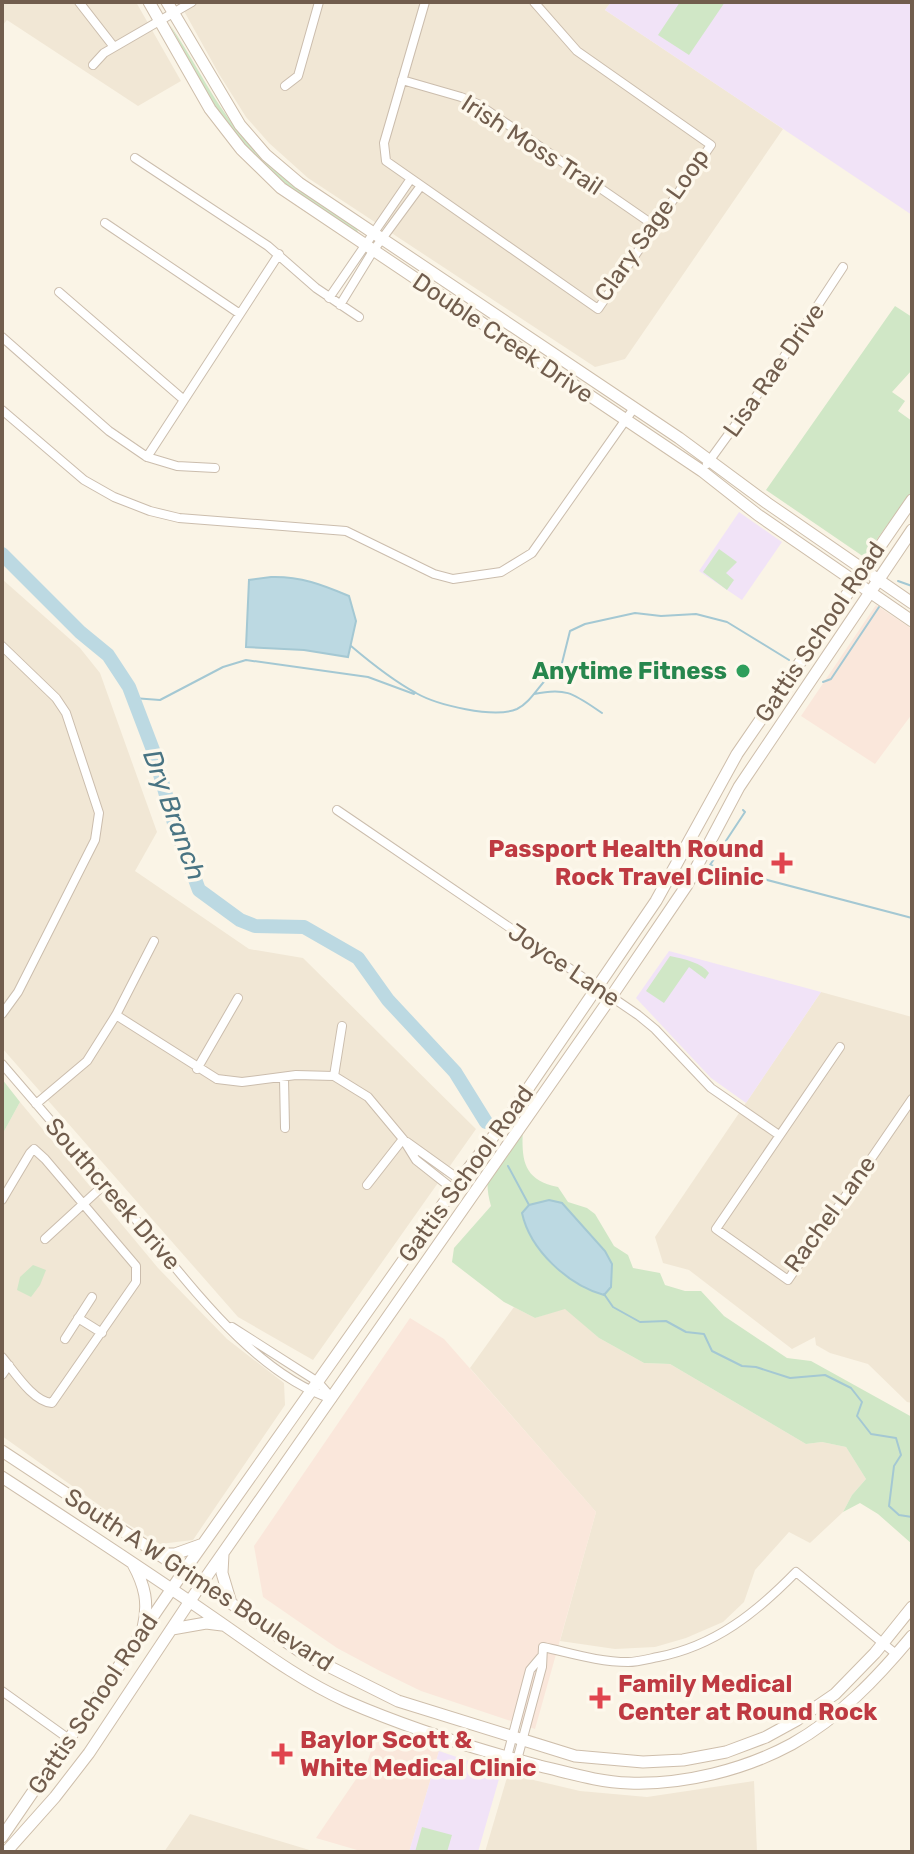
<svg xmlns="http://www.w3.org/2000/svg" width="914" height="1854" font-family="Rubik,sans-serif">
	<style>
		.residential { fill: #f1e7d5 }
		.commercial { fill: #fae7db }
		.education { fill: #f1e3f7 }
		.green { fill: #d0e7c6 }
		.water { fill: #bcd9e2; stroke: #a4c8d3; stroke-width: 2 }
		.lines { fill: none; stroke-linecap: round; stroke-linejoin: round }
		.stream { stroke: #a4c8d3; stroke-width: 2 }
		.river { stroke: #bcd9e2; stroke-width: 14 }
		.street-casing { stroke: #cbbdad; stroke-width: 10 }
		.secondary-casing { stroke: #cebeab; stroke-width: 13 }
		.street { stroke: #fff; stroke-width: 8 }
		.secondary { stroke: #fff; stroke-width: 11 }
		.leisure-dot { fill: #2e9e5b; stroke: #fdf8ec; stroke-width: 3 }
		.health-dot { fill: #e0444e; stroke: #fdf8ec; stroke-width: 3 }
		.labels { text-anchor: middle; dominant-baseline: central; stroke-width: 7; stroke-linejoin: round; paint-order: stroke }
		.street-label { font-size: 24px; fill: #715d4d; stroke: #fdf8ec }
		.leisure-label { font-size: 24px; font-weight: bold; fill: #27864d; stroke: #fdf8ec; text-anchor: end }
		.health-label { font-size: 24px; font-weight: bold; fill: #be3a42; stroke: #fdf8ec; text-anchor: start }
		.water-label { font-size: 26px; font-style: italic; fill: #497483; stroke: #fdf8ec }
	</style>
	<rect width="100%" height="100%" fill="#faf4e6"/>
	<path class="residential" d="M2,2H136L181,81L138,106L7,20L2,26Z
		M179,2H611L605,10L783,129L625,359L595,367L308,178L269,143L246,117L219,74Z
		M2,579L80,648L100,673L157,832L135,871L249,949L303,958L476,1129L313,1360L238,1317L2,1048Z
		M821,992L912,1017V1403L907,1402L868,1364L830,1353L816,1345L815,1337L792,1349L689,1270L663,1263L655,1237Z
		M20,1102L158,1268L227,1339L284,1383L285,1405L193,1540L160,1544L113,1515L2,1436V1135Z
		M514,1307L535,1318L565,1308L599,1338L644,1363L670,1364L806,1444L822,1442L846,1447L866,1479L852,1495L843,1512L810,1543L789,1532L755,1570L744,1602L723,1622L686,1638L655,1647L615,1649L560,1641L596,1512L470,1368Z
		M508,1774L580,1791L647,1797L754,1781L757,1852H485Z
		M190,1814L316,1852H164Z"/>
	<path class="commercial" d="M876,605L912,629V714L875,764L801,716Z
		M410,1318L444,1339L596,1512L535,1729L421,1691L380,1671L337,1648L263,1597L254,1546Z
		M377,1733L408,1739L439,1751L409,1852H364L316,1838L367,1763Z"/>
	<path class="education" d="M611,2H912V215L605,10Z
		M739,512L782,542L742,600L699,571Z
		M669,951L821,992L746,1103L711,1078L636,998Z
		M439,1751L501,1772L478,1852H409Z"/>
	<path class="green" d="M680,2H725L689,55L658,35Z
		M170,25C191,55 207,89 229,119C262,165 309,197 356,227L360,237L295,195L262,166L214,108Z
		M895,306L912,317V370L892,392L905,401L898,411L912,421V491L864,557L766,490Z
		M719,549L737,562L726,573L734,580L727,590L703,572Z
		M670,956C685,959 702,963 709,973L705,979L689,967L664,1003L646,991Z
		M2,1079L20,1102L2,1135Z
		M523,1122C522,1155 519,1179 558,1187L568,1202L587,1208L595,1214L614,1246L628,1255L633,1268L660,1273L665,1285L685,1291H701L724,1316L787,1358L811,1361L912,1417V1544L878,1514L860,1503L843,1512L852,1495L866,1479L846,1447L822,1442L806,1444L670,1364L644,1363L599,1338L565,1309L535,1318L504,1302L452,1262L454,1248L491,1206C479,1165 500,1154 523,1122Z
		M33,1265L46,1270L40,1285L31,1297L17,1290L20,1277Z
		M422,1827L452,1835L447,1852H415Z"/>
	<path class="water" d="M271,577C300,576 323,585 349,596L356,621L348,657L304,650L246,647L249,580Z
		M549,1200L562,1203L605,1251L612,1264L611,1287L604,1295C568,1285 530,1250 522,1213L529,1205Z"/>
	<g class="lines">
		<path class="stream" d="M898,581L912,586
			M351,646C371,663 392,680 416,693C437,705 494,719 517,709C534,701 542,677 561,667L570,631L585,624L635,613L661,616L696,614L727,622L789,660
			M823,682L831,679L879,607
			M534,694C567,687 574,694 602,713
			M133,698L160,700L223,667L246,660L368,677L414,694
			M743,810L745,812L710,865L912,918
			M508,1166L529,1205
			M604,1294L613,1307L640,1322L666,1321L686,1332L704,1334L712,1351L742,1366L756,1367L790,1378L825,1375L851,1388L862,1402L857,1416L871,1434L896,1438L901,1455L894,1466L889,1506L899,1515L912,1517"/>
		<path class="river" d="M2,554L80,632L108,655L129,687L153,750L174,823L199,890L240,920L255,926L304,927L358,958L388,1000L455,1072L486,1122"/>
		<g class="street-casing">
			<path id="street" d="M79,2L114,47
				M425,2L384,143L386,161L598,309L711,145L577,51L534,2
				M93,65L104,53L192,2
				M402,80L461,97L478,104L655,226
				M285,86L298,76L319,2
				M135,158L268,246L316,288L359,317
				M105,223L240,314
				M59,292L184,400
				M329,298L410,180
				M340,305L373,251L420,187
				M2,337L109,431L147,457
				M2,410L84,480L114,497L150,511L179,518L346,531L434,574L453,579L501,572L532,553L634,408
				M707,464L776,369L843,267
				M215,468L177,466L147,457L279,254
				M2,646L56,698L66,713L99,813L95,840L18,992L2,1014
				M337,810L638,1015L655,1029L711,1088L779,1135
				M116,1015L217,1079L242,1082L296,1075L334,1076L368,1097L403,1139L416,1160L454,1190
				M840,1047L716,1229L788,1280L912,1099
				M2,1064C47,1117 92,1169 137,1221C189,1283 253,1373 332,1399
				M197,1069L238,998
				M334,1076L342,1026
				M284,1078L285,1128
				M36,1104L87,1061L116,1015L154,941
				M407,1142L460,1180
				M367,1185L403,1139
				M2,1200L30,1153L34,1149L45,1159L136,1266V1282L52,1403C33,1402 14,1371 2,1357
				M45,1239L105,1184
				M78,1318L102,1333
				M232,1327L318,1382L331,1397
				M65,1339L92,1297
				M2,1375L9,1365
				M2,1691L69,1739
				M507,1757L530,1670L541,1657
				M517,1760L542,1667L543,1647C571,1653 598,1662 628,1662C637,1662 648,1659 658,1657C715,1646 757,1612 796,1572L896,1654"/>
		</g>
		<g class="secondary-casing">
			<path id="secondary" d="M149,2L210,109L241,149L281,188L702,471L758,515L912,621
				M167,2L240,125L266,155L299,183L679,438L767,503L912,603
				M2,1451L202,1583L302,1653L398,1701L575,1756L643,1762L683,1760L726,1752L766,1737L797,1720L835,1694L875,1653L912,1607
				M2,1477C71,1522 140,1567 208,1614C252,1644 297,1679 346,1701C408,1728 475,1749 540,1766C570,1773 598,1782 629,1783C683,1785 744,1770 792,1744C840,1717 877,1678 912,1636
				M158,1554H175L203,1544
				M223,1554L222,1573L231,1603
				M133,1564C145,1586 149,1603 143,1628
				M172,1629L206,1623L222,1625
				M2,1837L184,1571L465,1173L510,1115L656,901L737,754L912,500
				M6,1852L55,1797L89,1753L202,1583L611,997L687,885L739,787L912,530"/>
		</g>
		<use href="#street" class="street"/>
		<use href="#secondary" class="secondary"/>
	</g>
	<circle class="leisure-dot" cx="743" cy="671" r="8"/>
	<g class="health-dot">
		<path d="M778 851h8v8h8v8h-8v8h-8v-8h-8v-8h8z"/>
		<path d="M596 1686h8v8h8v8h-8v8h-8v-8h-8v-8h8z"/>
		<path d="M278 1742h8v8h8v8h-8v8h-8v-8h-8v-8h8z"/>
	</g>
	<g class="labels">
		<g class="street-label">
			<text transform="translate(532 145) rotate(33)">Irish Moss Trail</text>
			<text transform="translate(652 225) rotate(-55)">Clary Sage Loop</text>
			<text transform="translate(503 338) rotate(34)">Double Creek Drive</text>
			<text transform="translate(774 370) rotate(-55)">Lisa Rae Drive</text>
			<text transform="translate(820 632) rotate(-56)">Gattis School Road</text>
			<text transform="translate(564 965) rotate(34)">Joyce Lane</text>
			<text transform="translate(466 1174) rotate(-54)">Gattis School Road</text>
			<text transform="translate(113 1194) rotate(49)">Southcreek Drive</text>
			<text transform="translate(830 1214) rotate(-54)">Rachel Lane</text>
			<text transform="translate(199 1580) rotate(33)">South A W Grimes Boulevard</text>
			<text transform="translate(93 1704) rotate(-56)">Gattis School Road</text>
		</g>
		<g class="leisure-label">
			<text x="727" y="671">Anytime Fitness</text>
		</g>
		<g class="health-label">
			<text x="764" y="849" text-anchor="end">Passport Health Round<tspan x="764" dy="28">Rock Travel Clinic</tspan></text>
			<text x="618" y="1684">Family Medical<tspan x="618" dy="28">Center at Round Rock</tspan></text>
			<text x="300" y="1740">Baylor Scott &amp;<tspan x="300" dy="28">White Medical Clinic</tspan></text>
		</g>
		<g class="water-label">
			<text transform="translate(174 815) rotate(70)">Dry Branch</text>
		</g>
	</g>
	<rect width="914" height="1854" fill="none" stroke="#715d4d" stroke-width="8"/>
</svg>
